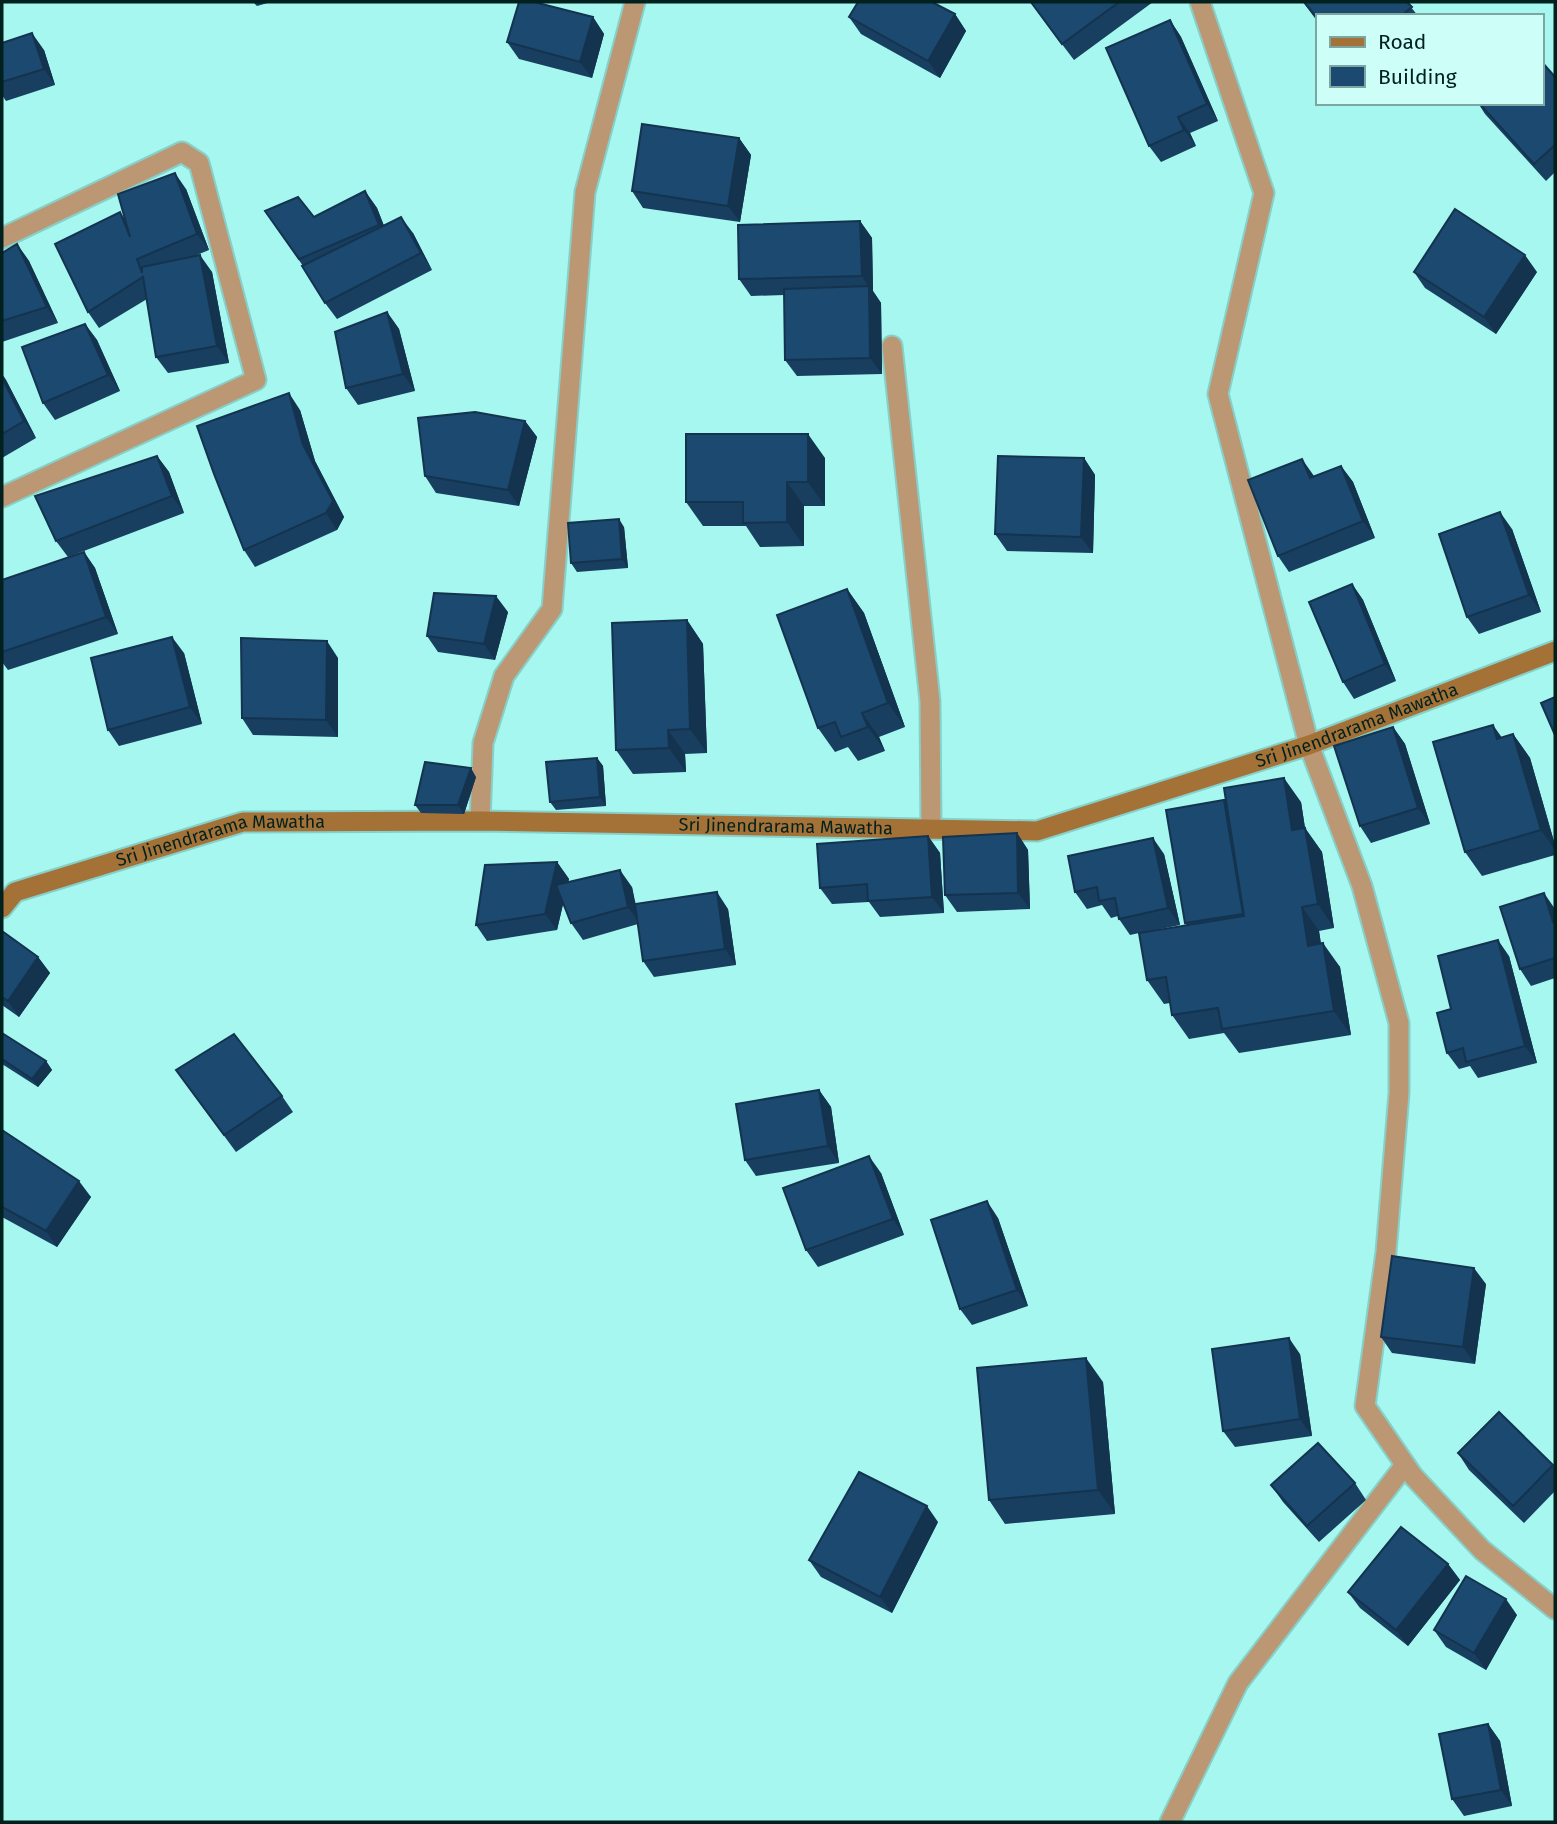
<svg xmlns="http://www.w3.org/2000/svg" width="1557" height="1824" font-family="'Fira Sans',sans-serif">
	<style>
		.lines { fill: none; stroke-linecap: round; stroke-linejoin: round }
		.service-casing { stroke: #87d0c9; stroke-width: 23 }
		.minor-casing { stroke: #87d0c9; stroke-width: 23 }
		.tertiary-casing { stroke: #87d0c9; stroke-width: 23 }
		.secondary-casing { stroke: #87d0c9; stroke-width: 23 }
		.service { stroke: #bb9873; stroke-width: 19 }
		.minor { stroke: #bb9873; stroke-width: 19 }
		.tertiary { stroke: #bb9873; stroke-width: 19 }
		.secondary { stroke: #a47137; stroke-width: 19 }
		.wall { fill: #183f60 }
		.shaded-wall { fill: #14334e }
		.building { fill: #1c4970; stroke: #14334e; stroke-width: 2 }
		.labels { text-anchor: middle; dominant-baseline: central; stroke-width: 7; stroke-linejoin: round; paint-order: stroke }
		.street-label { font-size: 18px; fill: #00211e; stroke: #cefef8 }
	</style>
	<rect width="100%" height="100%" fill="#a5f7ef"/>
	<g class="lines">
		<g class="service-casing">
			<path id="service" d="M892,346L930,701L931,829
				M480,821L483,743L504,676L552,609L585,192L635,2"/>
		</g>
		<g class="minor-casing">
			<path id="minor" d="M1200,2L1264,193L1218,394L1309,745
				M2,238L182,152L199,163L256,380L2,497
				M1170,1822L1238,1683L1405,1465"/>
		</g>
		<g class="tertiary-casing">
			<path id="tertiary" d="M1309,745L1362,886L1399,1023V1093L1386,1252L1365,1406L1413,1476L1482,1550L1555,1609"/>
		</g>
		<g class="secondary-casing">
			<g id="secondary">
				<path id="s1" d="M2,908L15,892L243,822L480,821L1037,831L1309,745L1555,651"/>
			</g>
		</g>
		<use href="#service" class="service"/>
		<use href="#minor" class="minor"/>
		<use href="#tertiary" class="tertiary"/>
		<use href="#secondary" class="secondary"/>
	</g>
	<path class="wall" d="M253,2H271L257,6Z
		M1030,2H1153L1074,60Z
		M1303,2H1407L1418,16H1317V21Z
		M955,14L966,31L940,78L861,34L849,17Z
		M593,17L604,34L592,78L519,59L507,42Z
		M1170,20L1181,37L1218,121L1190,133L1196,146L1161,162L1149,146Z
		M2,43L44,50L55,85L6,101L2,95Z
		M1555,77V172L1546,181L1485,114L1478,103H1541Z
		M739,138L751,155L740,222L643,208L632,191Z
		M186,189L209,250L192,257L212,272L229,363L168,373L156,357L147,299L99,328L88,312L120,212L125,219Z
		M365,191L377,208L384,226L413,233L432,270L337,319L325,303L303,266L265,211L314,217Z
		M860,221L872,238L873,291L881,303L882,374L797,376L785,360L784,295L751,296L739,279Z
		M17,244L29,261L58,323L2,342V253Z
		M1414,272H1537L1496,334L1425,288Z
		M387,312L399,329L415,391L358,405L346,388Z
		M85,324L97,340L120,391L55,420L43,403Z
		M2,374L6,380L36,438L2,458Z
		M300,410L315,461L344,517L337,530L255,567L244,550Z
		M525,421L537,437L519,506L436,493L425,476Z
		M157,456L169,472L184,513L68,557L56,541Z
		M825,458V506H804V546L760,547L746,526H703L686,502Z
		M1084,458L1095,475L1093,553L1007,551L995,534Z
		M1341,466L1353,482L1375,538L1289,572L1278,556L1314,476Z
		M624,527L628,568L577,572L571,563Z
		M1512,529L1541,612L1479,634L1467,617Z
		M84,552L95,568L118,634L8,670L2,662V580Z
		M1352,584L1363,600L1396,681L1354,699L1343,682Z
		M847,589L864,613L905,727L879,737L885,751L858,761L848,747L835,752L818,728Z
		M508,612L495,660L438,652L427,636Z
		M687,620L703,644L707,753L685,754L686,772L633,774L616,750Z
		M184,653L202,724L119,746L108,730Z
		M338,658V737L253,735L242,718Z
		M1393,727L1405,744L1430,824L1371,843L1360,826Z
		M1513,734L1530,758L1555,845V855L1482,876L1465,852L1502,738Z
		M597,758L603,766L606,806L556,810L550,802Z
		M476,777L464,814L421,813L415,805Z
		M1224,800L1226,803L1301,802L1305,828L1322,852L1334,928L1319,931L1321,944L1340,967L1351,1035L1239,1053L1224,1033L1189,1039L1172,1015L1170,1003L1164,1004L1147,980L1139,933L1130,935L1119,919L1118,916L1111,918L1102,905L1087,909L1075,892L1164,854L1180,925L1141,933L1186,925L1185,923Z
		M1017,833L1028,850L1030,909L957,912L945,895Z
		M928,836L940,853L944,913L880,917L869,902L832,904L820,888Z
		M557,862L569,879L568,882L632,887L635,904L728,909L736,965L654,977L643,961L638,924L583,940L571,923L563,904L557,930L487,941L476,925Z
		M1555,909V978L1531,986L1520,969Z
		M2,931L38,957L50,973L19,1017L2,1005Z
		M1509,956L1537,1063L1478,1078L1470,1066L1459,1069L1447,1053L1451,1009Z
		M2,1033L46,1061L52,1070L38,1087L2,1064Z
		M188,1087L282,1096L293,1112L236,1152Z
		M819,1090L831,1107L839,1163L756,1176L745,1160Z
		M2,1130L91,1197L57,1247L2,1217Z
		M881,1173L904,1235L818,1267L806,1250Z
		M998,1218L1028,1306L972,1325L960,1309Z
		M1486,1284L1475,1364L1392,1353L1381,1337Z
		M1300,1354L1312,1436L1235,1447L1223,1431Z
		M1103,1382L1115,1514L1005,1524L989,1500Z
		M1458,1453L1553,1465L1555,1468V1491L1524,1523L1469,1470Z
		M1355,1483L1366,1500L1319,1542L1283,1502L1271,1485Z
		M938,1522L892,1613L821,1577L809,1560Z
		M1448,1564L1460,1580L1408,1646L1360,1608L1348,1592Z
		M1517,1615L1486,1670L1446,1647L1434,1630Z
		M1488,1724L1500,1741L1512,1806L1464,1816L1452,1799Z"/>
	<path class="shaded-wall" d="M955,14L966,31L940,78L928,61Z
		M593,17L604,34L592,78L580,62Z
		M1170,20L1181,37L1218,121L1207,104Z
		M32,33L44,50L55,85L44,69Z
		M1178,117L1190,133L1196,146L1184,130Z
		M739,138L751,155L740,222L728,206Z
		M175,173L186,189L209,250L197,234Z
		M365,191L377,208L390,241L379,225Z
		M401,217L413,233L432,270L421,253Z
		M860,221L872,238L873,291L881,303L882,374L870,358L869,288L862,276Z
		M17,244L29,261L58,323L47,307Z
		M200,255L212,272L229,363L217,346Z
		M1525,255L1537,272L1496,334L1484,317Z
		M387,312L399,329L415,391L403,374Z
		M85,324L97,340L120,391L108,375Z
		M2,374L6,380L36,438L24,421L2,378Z
		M289,393L300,410L315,461L344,517L337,530L326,513L303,445Z
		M525,421L537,437L519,506L508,490Z
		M808,434L825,458V506L808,482Z
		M157,456L169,472L184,513L172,496Z
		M1084,458L1095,475L1093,553L1081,537Z
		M1302,459L1314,476L1321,494L1310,478Z
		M1341,466L1353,482L1375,538L1363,521Z
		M787,482L804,506V546L787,522Z
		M1500,512L1512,529L1541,612L1529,595Z
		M619,519L624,527L628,568L622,559Z
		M84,552L95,568L118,634L106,617Z
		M1352,584L1363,600L1396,681L1385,664Z
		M847,589L864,613L905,727L888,703Z
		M496,596L508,612L495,660L484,644Z
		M687,620L703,644L707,753L690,729Z
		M172,637L184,653L202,724L190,707Z
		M327,641L338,658V737L326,720Z
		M862,713L879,737L885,751L868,727Z
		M1493,725L1510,749L1497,739Z
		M1393,727L1405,744L1430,824L1418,808Z
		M668,730L685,754L686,772L669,748Z
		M1513,734L1530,758L1555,845V850L1541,830Z
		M597,758L603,766L606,806L600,797Z
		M471,768L476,777L464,814L458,805Z
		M1284,778L1301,802L1309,854L1292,830Z
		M1224,800L1236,816L1243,914Z
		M1305,828L1322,852L1334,928L1318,904Z
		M1017,833L1028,850L1030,909L1018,893Z
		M928,836L940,853L944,913L932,897Z
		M1153,838L1164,854L1180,925L1168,908Z
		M557,862L569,879L557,930L545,914Z
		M620,870L632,887L640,924L628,907Z
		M717,892L728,909L736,965L725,949Z
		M1544,893L1555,909V925L1553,922Z
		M1302,907L1319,931L1325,970L1308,946Z
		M1498,940L1509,956L1537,1063L1525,1046Z
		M1323,943L1340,967L1351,1035L1334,1011Z
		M38,957L50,973L19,1017L8,1001Z
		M46,1061L52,1070L38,1087L32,1079Z
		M819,1090L831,1107L839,1163L828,1146Z
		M869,1156L881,1173L904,1235L893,1219Z
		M79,1181L91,1197L57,1247L46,1231Z
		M987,1201L998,1218L1028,1306L1017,1290Z
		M1474,1268L1486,1284L1475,1364L1463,1347Z
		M1289,1338L1300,1354L1312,1436L1300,1419Z
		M1086,1358L1103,1382L1115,1514L1098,1490Z
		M927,1506L938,1522L892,1613L880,1597Z
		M1448,1564L1460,1580L1408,1646L1396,1630Z
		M1506,1599L1517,1615L1486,1670L1474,1653Z
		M1488,1724L1500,1741L1512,1806L1501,1790Z"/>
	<path class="building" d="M519,2H534L593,17L580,62L507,42Z
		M858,2H932L955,14L928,61L849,17Z
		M1031,2H1119L1062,44Z
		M1304,2H1407L1412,7L1401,16H1317V18Z
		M1170,20L1207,104L1178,117L1184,130L1149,146L1106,48Z
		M32,33L44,69L2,82V43Z
		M1541,61L1555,77V145L1534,164L1479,103H1541Z
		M642,124L739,138L728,206L632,191Z
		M175,173L197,234L137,259L142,273V267L200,255L217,346L156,357L143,277L88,312L55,244L120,212L130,237L118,194Z
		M365,191L379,225L299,259L265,211L298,197L314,217Z
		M1455,209L1525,255L1484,317L1414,272Z
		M401,217L421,253L325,303L302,266Z
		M860,221L862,276L739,279L738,225Z
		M17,244L47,307L2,321V253Z
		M869,286L870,358L785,360L784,289Z
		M387,312L403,374L346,388L335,332Z
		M85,324L108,375L43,403L22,347Z
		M2,378L24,421L2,434Z
		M289,393L303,445L333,501L326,513L244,550L214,474L197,426Z
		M475,412L525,421L508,490L425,476L418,418Z
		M686,434H808V482H787V522L743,523V502H686Z
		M157,456L172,496L56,541L35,496Z
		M998,456L1084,458L1081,537L995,534Z
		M1302,459L1310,478L1341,466L1363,521L1278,556L1248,480Z
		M1500,512L1529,595L1467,617L1439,534Z
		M619,519L622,559L571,563L568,523Z
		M84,552L106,617L2,652V580Z
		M1352,584L1385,664L1343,682L1309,602Z
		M847,589L888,703L862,713L868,727L841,737L835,722L818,728L777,615Z
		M434,593L496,596L484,644L427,636Z
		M687,620L690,729L668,730L669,748L616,750L612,623Z
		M172,637L190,707L108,730L91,658Z
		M241,638L327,641L326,720L242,718Z
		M1555,697V735L1541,703Z
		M1493,725L1497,739L1513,734L1541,830L1465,852L1433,742Z
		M1393,727L1418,808L1360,826L1334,746Z
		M597,758L600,797L550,802L546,762Z
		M425,762L471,768L458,805H415Z
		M1284,778L1292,830L1305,828L1318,904L1302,907L1308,946L1323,943L1334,1011L1222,1029L1218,1008L1172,1015L1166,977L1147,980L1139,933L1244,916L1224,788Z
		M1224,800L1243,914L1185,923L1166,810Z
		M1017,833L1018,893L945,895L943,837Z
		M928,836L932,897L868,901L867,884L820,888L817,844Z
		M1153,838L1168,908L1119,919L1115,898L1099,901L1097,887L1075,892L1068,856Z
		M557,862L545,914L476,925L485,865Z
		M620,870L628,907L571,923L556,885Z
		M717,892L725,949L643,961L635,904Z
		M1544,893L1553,922L1555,921V958L1520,969L1500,907Z
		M2,931L38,957L8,1001L2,997Z
		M1498,940L1525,1046L1466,1062L1463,1048L1447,1053L1437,1013L1451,1009L1438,956Z
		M2,1033L46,1061L32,1079L2,1059Z
		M234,1034L282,1096L224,1135L176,1070Z
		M819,1090L828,1146L745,1160L736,1104Z
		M2,1130L79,1181L46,1231L2,1207Z
		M869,1156L893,1219L806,1250L783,1188Z
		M987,1201L1017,1290L960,1309L931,1220Z
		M1392,1256L1474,1268L1463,1347L1381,1337Z
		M1289,1338L1300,1419L1223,1431L1212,1349Z
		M1086,1358L1098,1490L989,1500L977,1368Z
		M1499,1412L1553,1465L1513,1506L1458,1453Z
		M1318,1443L1355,1483L1307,1526L1271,1485Z
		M859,1472L927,1506L880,1597L809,1560Z
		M1401,1527L1448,1564L1396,1630L1348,1592Z
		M1466,1576L1506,1599L1474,1653L1434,1630Z
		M1488,1724L1501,1790L1452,1799L1439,1734Z"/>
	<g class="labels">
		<g class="street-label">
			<text stroke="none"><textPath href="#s1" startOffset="1390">Sri Jinendrarama Mawatha</textPath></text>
			<text stroke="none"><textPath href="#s1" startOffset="802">Sri Jinendrarama Mawatha</textPath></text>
			<text stroke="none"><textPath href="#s1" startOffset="234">Sri Jinendrarama Mawatha</textPath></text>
		</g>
	</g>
	<rect width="1557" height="1824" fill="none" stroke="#00211e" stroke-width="7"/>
	<rect x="1316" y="14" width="228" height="91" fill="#cefef8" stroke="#7ca6a1" stroke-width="2"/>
	<rect x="1330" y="37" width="35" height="10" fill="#a47137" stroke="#7ca6a1" stroke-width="2"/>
	<text x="1378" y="49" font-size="21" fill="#00211e">Road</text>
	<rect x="1330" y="66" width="35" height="21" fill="#1c4970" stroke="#7ca6a1" stroke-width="2"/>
	<text x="1378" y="84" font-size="21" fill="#00211e">Building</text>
</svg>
